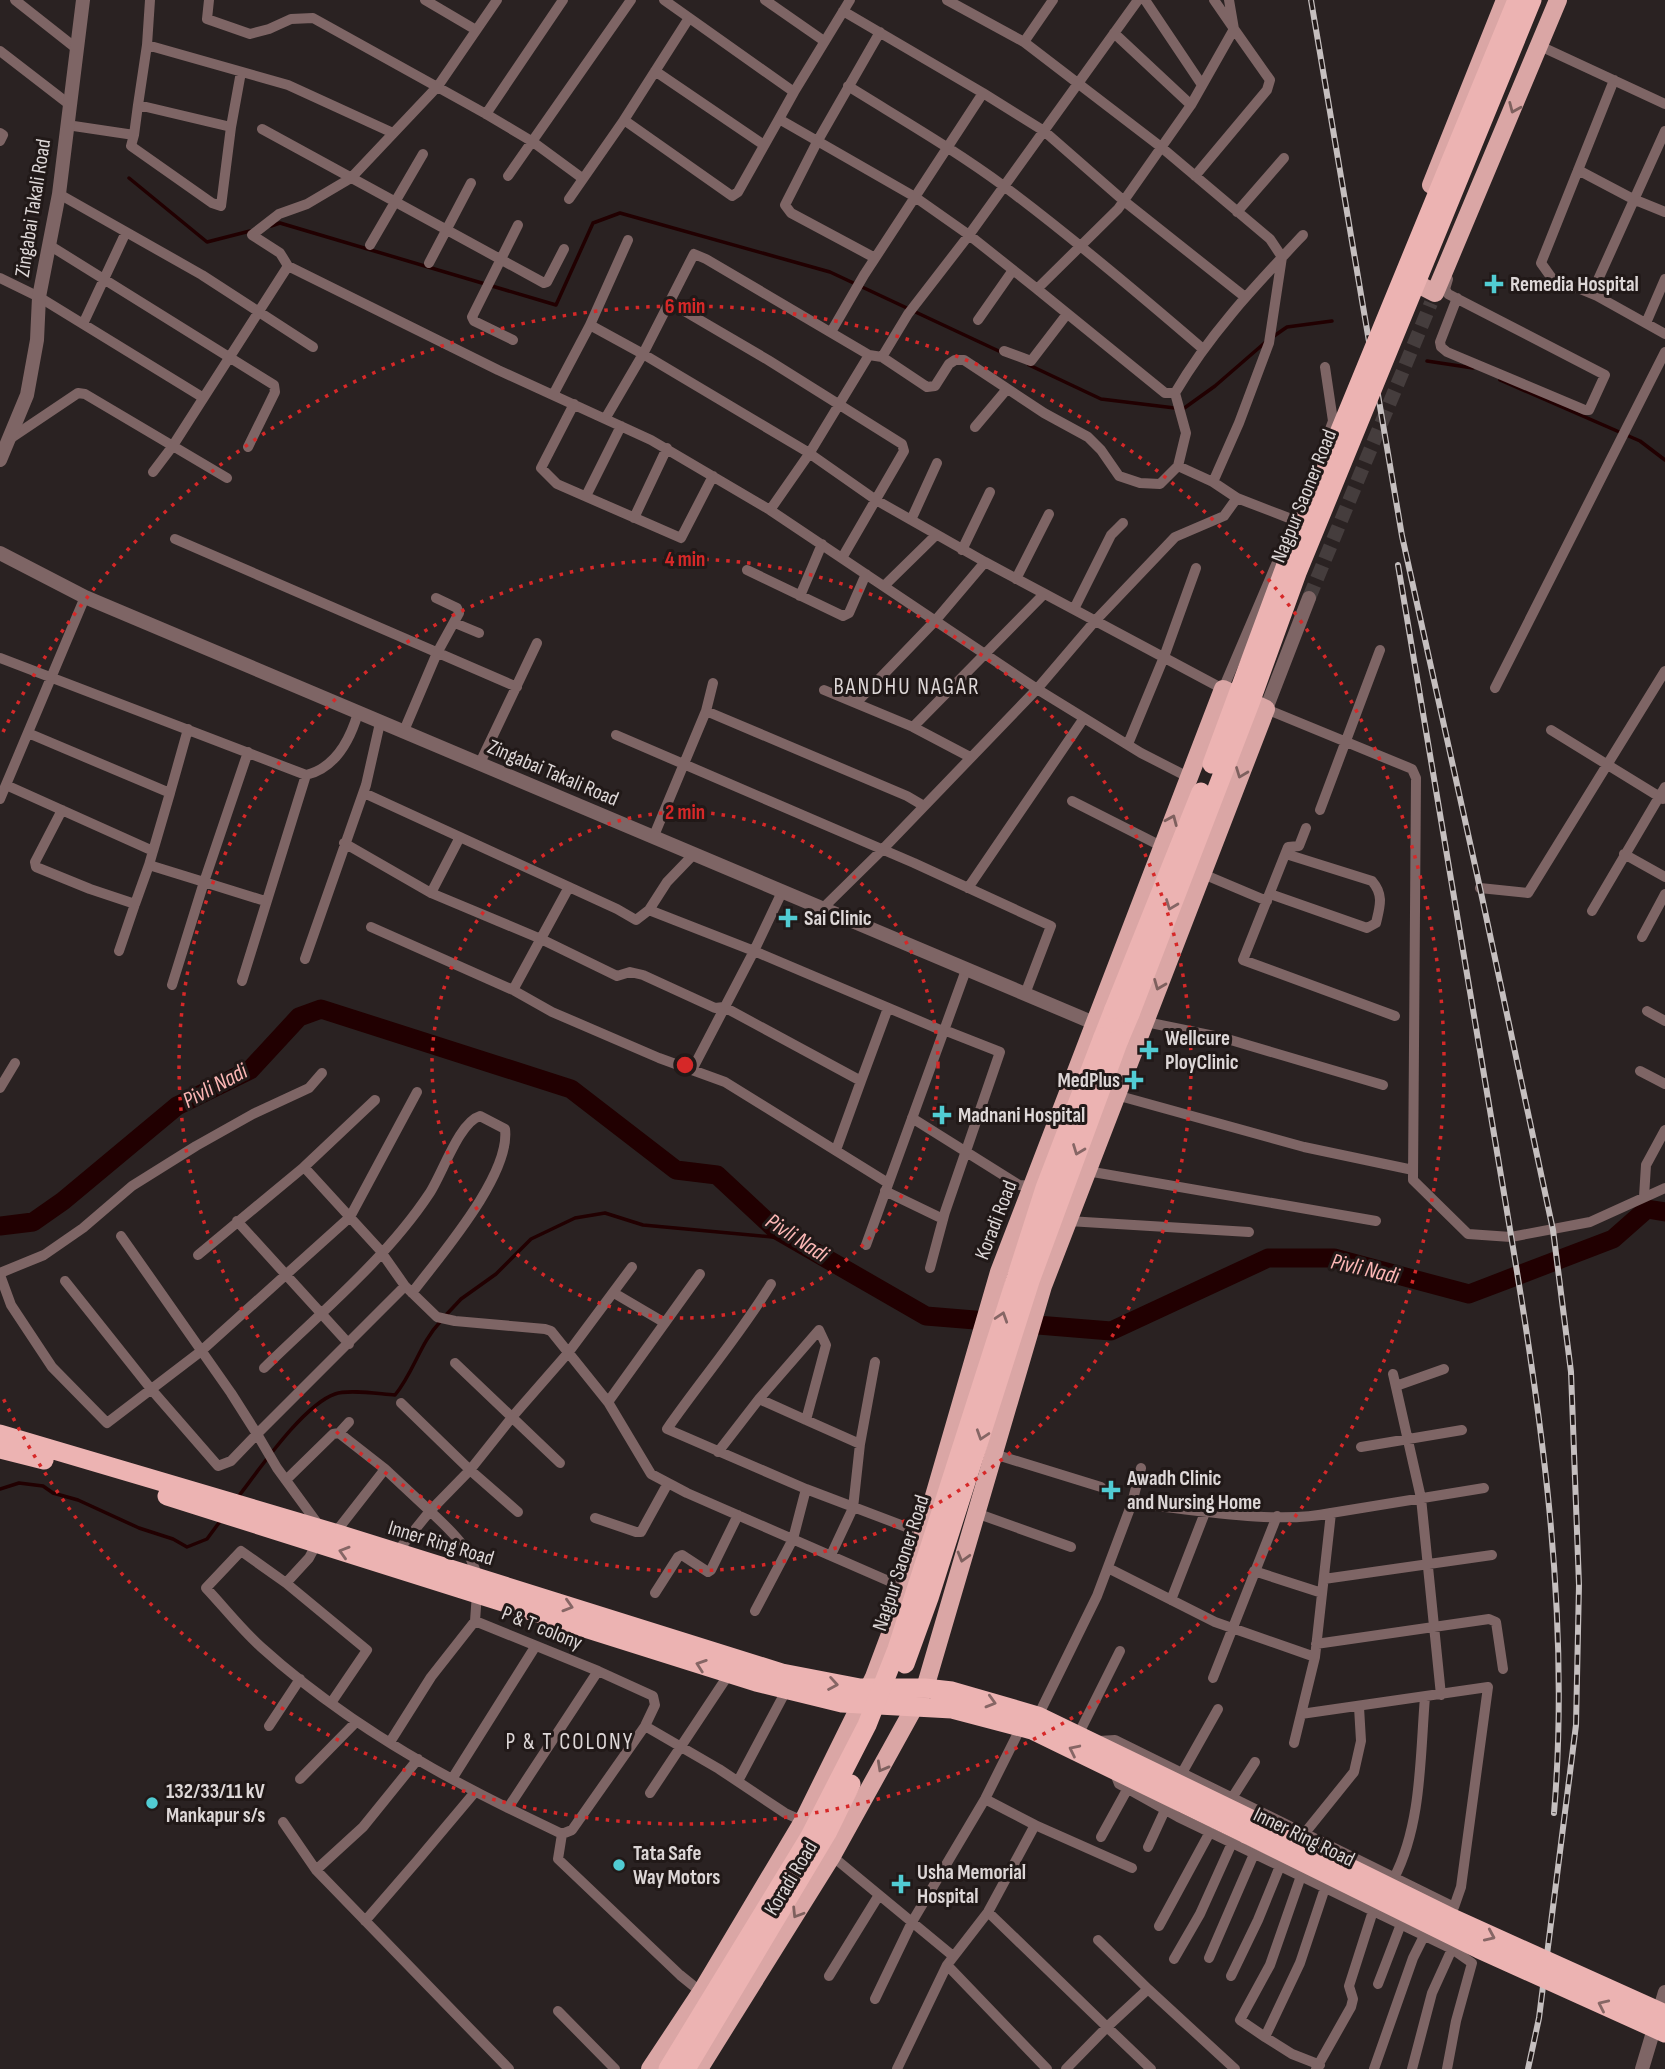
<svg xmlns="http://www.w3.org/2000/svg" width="1665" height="2069" font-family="'Sofia Sans Condensed',sans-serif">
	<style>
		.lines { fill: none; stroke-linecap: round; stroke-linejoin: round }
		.stream { stroke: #210001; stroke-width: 3.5 }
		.river { stroke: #210001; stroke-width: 19 }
		.tertiary-tunnel { stroke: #453d3d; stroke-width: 14; stroke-dasharray: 14 7; stroke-linecap: butt }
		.minor { stroke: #7e6565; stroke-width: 10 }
		.tertiary { stroke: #7e6565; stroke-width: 14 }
		.primary { stroke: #daa6a5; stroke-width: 18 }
		.trunk { stroke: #ecb3b2; stroke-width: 19 }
		.rail-casing { stroke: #c5bfbf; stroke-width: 6 }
		.rail { stroke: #211918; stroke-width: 3.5; stroke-dasharray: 10; stroke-linecap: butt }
		.trunk-bridge { stroke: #ecb3b2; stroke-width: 19 }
		.oneway { stroke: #7e605e }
		.oneway2 { stroke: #866665 }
		.ring { fill: none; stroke: #d62828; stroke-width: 3.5; stroke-dasharray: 3.5 7 }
		.poi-dot { fill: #51ccd3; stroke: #211918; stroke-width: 2.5 }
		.labels { text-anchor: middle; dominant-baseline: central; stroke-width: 6; stroke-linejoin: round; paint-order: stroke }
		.street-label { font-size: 21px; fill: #ddd7d7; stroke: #211918 }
		.poi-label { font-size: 21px; font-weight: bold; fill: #ddd7d7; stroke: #211918; text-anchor: start }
		.neighbourhood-label { font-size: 23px; letter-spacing: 2px; fill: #ddd7d7; stroke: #211918 }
		.water-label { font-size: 23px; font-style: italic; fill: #fcb7b5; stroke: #211918 }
		.centre { fill: #d62828; stroke: #211918; stroke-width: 3.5 }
		.ring-label { font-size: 21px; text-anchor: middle; font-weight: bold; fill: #d62828; stroke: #211918; stroke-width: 6; stroke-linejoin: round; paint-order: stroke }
	</style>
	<rect width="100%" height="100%" fill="#2a2222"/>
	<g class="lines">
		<path class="stream" d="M129,178L207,242L250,231
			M271,226L280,223L556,305L593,223L620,213L830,272L1003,353
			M1274,336L1287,327L1332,321
			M1427,361L1473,368
			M1029,365L1101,399L1183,409L1215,386L1268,340
			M1500,380L1640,441L1665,460
			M445,1316L461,1299L496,1274L531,1239L575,1218L605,1213L643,1225L793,1239
			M0,1489L19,1483L43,1486L53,1493L78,1500L139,1528L173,1539L187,1547L207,1539L221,1520
			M238,1497C259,1470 303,1405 335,1394C349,1389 379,1394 395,1395C414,1372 420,1343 440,1322"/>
		<path class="river" d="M0,1226L33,1222L63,1201L177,1106L250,1070L299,1017L321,1009L571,1089L676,1170L717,1175L775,1229L926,1316L1111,1331L1268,1258H1334L1469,1294L1613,1239L1647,1209L1665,1212"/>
		<path class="tertiary-tunnel" d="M1309,598L1431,303"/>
		<path class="minor" d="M15,0L77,49
			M209,0L207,19L250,34L269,29L291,19L313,18L486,114L533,142L582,178
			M425,0L476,30
			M664,0L794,92L779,119L915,197L969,235L1037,289L1118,209L1191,105L1234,29L1214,0
			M765,0L824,41
			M947,0L1024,42L1161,147L1270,239L1282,257L1269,343L1239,423L1213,482
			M1145,0L1202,85
			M843,11L983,93L1044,131L1124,201L1245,297
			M1114,33L1191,105
			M1024,42L1053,0
			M147,45L288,85L393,133
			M1540,46L1665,104
			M0,51L70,105
			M655,71L764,145
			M1614,80L1541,263L1551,277L1597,296L1665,334
			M848,86C901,119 955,150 1005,187C1073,238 1138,293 1203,349
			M794,92L850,0
			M138,105L147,45L150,0
			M486,114L563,0
			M624,120L732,196L738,192L779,119
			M67,125L134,135L138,105L231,127
			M262,129L544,283L547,282L564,249
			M0,133L3,135L0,141
			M134,135L131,146L212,203L221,206L231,127L241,72
			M1578,170L1633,199L1665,212
			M508,176L631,0
			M1195,176L1267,90L1270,80L1234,29L1229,0
			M59,194L202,275L313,347
			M569,199L624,120L689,18
			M1237,212L1284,158
			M49,245L274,385L275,392L248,447
			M370,245L423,154
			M875,258L791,213L785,205L817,142L880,32
			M429,263L471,183
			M288,266L280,253L252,235L279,214L307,204L351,178L438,86L497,0
			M0,278L39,297L202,397
			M1448,279L1445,289L1448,294L1605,375L1589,410H1585L1447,352L1441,347L1440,342L1457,298
			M1037,289L1165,393H1175
			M1592,293L1665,131
			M669,302L768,360L902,444L904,451L842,558
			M978,320L1013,270
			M1646,323L1665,279
			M83,324L126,232
			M590,325L643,354L694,254L706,259L869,355L882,357L927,387L935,386L949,364L955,360H964L1044,413L1088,437L1101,450L1119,476L1140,483L1160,484L1178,466
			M831,332L864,275L983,93
			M513,340L474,321L472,317L518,225
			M1004,351L1031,361L1067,314
			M882,357L908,314L969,235L1138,0
			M1325,367L1333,421L1326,440
			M553,395L590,325L628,240
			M574,404L541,468L557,484L681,538L713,476
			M605,419L643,354L806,451L876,500L985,562
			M975,427L1007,389
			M11,438L78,393L85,394L227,478
			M153,472L172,447L288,266L498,370L651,440L770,510L1037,689L1141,753L1190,778
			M586,496L621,426
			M770,510L809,454L869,355
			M634,518L667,448
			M911,520L937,463
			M1294,520L1237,498L1213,482L1178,466L1186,433L1175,393C1210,333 1256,285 1303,235
			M175,539L517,687
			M962,550L990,492
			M747,570L843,616L849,613L866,574
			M1016,579L1049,514
			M884,586L935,536
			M800,596L822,544
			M1074,609L1111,535L1123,523
			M455,623L479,633
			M0,658L306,775C336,768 350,740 358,713
			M1495,688L1665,352
			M824,690L913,727L970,757
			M856,703L935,621L985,562L1223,689L1281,553
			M1266,709L1412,769L1416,778L1413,1180L1468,1234L1511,1237L1590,1222L1665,1188
			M706,711L907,796L924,806
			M913,727L1044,594
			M1551,730L1663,799
			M28,733L170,793L188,729
			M403,733L437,653L459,613L457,608L436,598
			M616,735L914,863L1051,926L1025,994
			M1128,744L1164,657L1196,568
			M479,765L537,643
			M6,785L153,851L170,793
			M364,793L617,909L636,920L649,910L754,951L943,1031
			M0,799L85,597
			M1072,801L1161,846
			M62,810L35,862L36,867L90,889L135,904L149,865
			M1320,810L1380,650
			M1306,828L1299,846L1288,847L1243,960L1395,1016
			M653,838L706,711L713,683
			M344,843L431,893L541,939L617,976L630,972L643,975L715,1008L724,1007L861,1081L836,1150
			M153,851L149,865L204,882L248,752
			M1624,854L1665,877
			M1203,874L1267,901
			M569,887L513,990L552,1012L659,1058L725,1082L888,1183
			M968,888L1084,718
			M1480,888L1528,893L1665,671
			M431,893L460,837
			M1270,894L1367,928L1376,923C1380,906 1384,895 1372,881L1286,854
			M822,909L883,849L1037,689L1095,621L1175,537L1224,516L1237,498
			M649,910L667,882L693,855
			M1592,911L1665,787
			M371,927L513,990
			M1642,937L1665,894
			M119,951L135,904
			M305,959L366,785L380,723
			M242,981L306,775
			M172,985L204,882L265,901
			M1647,1011L1665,1021
			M1141,1021L1224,1038L1383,1085
			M693,1068L754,951L782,892
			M1640,1071L1665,1084
			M861,1081L888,1008
			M0,1088L15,1063
			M1116,1095L1304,1147L1413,1170
			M912,1118L1019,1185L1033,1186
			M304,1167L375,1100
			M1087,1171L1376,1221
			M885,1191L943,1219
			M1644,1197L1646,1165L1665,1130
			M237,1221L349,1344
			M1068,1221L1249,1232
			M121,1236L231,1393L257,1434L405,1286
			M866,1245L966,970
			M198,1255L304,1167L379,1249L405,1286L437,1317L455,1321L545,1329L551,1331L608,1402L651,1474L687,1493L907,1589
			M930,1268L945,1212L1000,1052L944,1030
			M0,1273L44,1255L83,1228L132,1186L196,1146L253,1114L309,1088L322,1073
			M0,1275L11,1305L52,1367L107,1423L200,1352L350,1217L417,1092
			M65,1281L151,1389L218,1466L231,1461L257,1434L277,1468L320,1527
			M771,1284C740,1335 701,1380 667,1429L806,1489L922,1533
			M614,1293L665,1323
			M455,1363L560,1463
			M264,1368C319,1314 386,1259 429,1194C442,1175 459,1122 480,1116L505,1129C511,1175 439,1257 412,1293
			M1393,1374L1421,1498L1441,1695
			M1396,1386L1444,1369
			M759,1399L806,1420
			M608,1402L700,1274
			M401,1403L470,1470L518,1512
			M339,1433L385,1469L430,1511L396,1553
			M860,1444L875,1362
			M1361,1447L1462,1430
			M718,1452L759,1399L819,1330L826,1345L806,1420L860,1444L853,1508L831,1555
			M994,1454L1101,1487
			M286,1480L333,1434L339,1433L349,1422
			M1132,1503C1190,1509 1276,1525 1331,1513
			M976,1513L1071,1547
			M595,1518L636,1532H641L668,1483
			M335,1533L385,1469
			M317,1543L309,1558L286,1583L241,1551L206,1588C224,1607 241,1629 261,1647C334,1713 420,1765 508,1808
			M1108,1568L1215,1622L1315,1657
			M1254,1571L1322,1593
			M478,1579C469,1546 454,1534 430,1511L470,1470L513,1416L568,1353L632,1267
			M1324,1579L1492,1555
			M286,1583L367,1650L331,1703
			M477,1593L475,1621L598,1671L508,1808L562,1834L558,1859L680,1975L701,1992
			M655,1593L678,1557L682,1555L708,1572L711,1570L738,1515
			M1171,1600L1206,1510
			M755,1611L793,1539L806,1489
			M1316,1644L1489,1619L1496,1622L1503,1669
			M1213,1678L1277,1516
			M1036,1720L1097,1596L1132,1503L1141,1468
			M269,1726L300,1679
			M645,1726L719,1769L785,1813L803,1821
			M1078,1735L1120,1651
			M1099,1741L1115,1740L1454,1907L1461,1887L1488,1687L1301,1714
			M390,1742L431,1677L475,1621
			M1294,1743L1315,1657L1331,1513L1484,1488
			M1114,1771L1119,1784L1178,1817L1452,1949L1472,1963L1456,2021L1447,2069
			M1182,1773L1218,1709
			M300,1779L356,1722
			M452,1779L535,1647
			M738,1781L787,1689
			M650,1793L729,1674
			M1232,1798L1255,1762
			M985,1799L1035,1825L1132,1868
			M283,1822L316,1870L509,2069
			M562,1834L572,1830L645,1726L655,1705L653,1696L598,1671
			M1304,1834L1354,1772L1361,1741L1359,1707
			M1101,1837L1128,1788
			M1148,1847L1165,1810
			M832,1856L953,1956
			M316,1870L363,1827L418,1759
			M1301,1876L1270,1965L1240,2020L1265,2037L1300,1963L1325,1888
			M1394,1878C1422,1824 1420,1756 1425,1697
			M988,1912L1107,2027L1148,1989L1235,2069
			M365,1921L417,1861L475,1792
			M1159,1926L1210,1832
			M1098,1940L1148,1989
			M1209,1958L1254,1854
			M1174,1959L1200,1914L1232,1843
			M947,1965L1047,2069
			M829,1976L879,1895
			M1231,1976L1258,1920L1280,1866
			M1378,1984L1401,1924
			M875,1999L912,1922L985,1799L1021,1727
			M558,2011L615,2069
			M1265,2037L1292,2054L1320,2065
			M897,2069L947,1965L988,1912L1035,1825
			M1066,2069L1107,2027L1151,2069
			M1316,2069L1351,2007L1353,1999L1349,1986L1373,1911
			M1374,2069L1413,1958L1424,1936
			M1412,2069L1432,1993L1452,1949"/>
		<path class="tertiary" d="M0,460L27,395L37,340L39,297L59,194L83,0
			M0,553L85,597L1101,1026
			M1266,709L1309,598
			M1642,2069L1665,1992"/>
		<path class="primary" d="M1431,185L1505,0
			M1404,277L1435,293L1558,0
			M650,2069L701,1992L803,1821L874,1677L907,1589L999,1272L1223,689L1266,709L1043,1286L925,1688L832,1856L699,2069"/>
		<path class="trunk" d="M1103,1037L1114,1009
			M1119,1040L1130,1014
			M0,1434L335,1533L782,1673L860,1688H925L952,1691L1038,1716L1253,1820
			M0,1449L44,1460
			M167,1496L756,1682L842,1703L952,1709L1032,1730L1246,1834"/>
		<g class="rail-casing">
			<path id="rail" d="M1311,0L1402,536L1480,888L1553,1230L1571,1372L1579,1585L1576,1725L1539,2018L1528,2069
				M1398,565C1431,759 1463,953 1496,1146C1533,1366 1573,1588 1554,1813"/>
		</g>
		<use href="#rail" class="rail"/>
		<path class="trunk-bridge" d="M1212,764L1297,535L1517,0
			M1114,1009L1201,792
			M1130,1014L1250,703L1297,573L1532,0
			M905,1664L929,1598L1030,1281L1119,1040
			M1253,1820L1452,1918L1665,2014
			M1246,1834L1479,1949L1665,2033
			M668,2069L809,1838L867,1725L897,1649L1045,1188L1103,1037
			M686,2069L827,1833L851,1784"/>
	</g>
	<defs><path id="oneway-chevron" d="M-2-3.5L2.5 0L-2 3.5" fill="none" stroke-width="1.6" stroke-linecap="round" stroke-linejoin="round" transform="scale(1.75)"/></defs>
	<g class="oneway">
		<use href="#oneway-chevron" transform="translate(1514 108) rotate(113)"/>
		<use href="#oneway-chevron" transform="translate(1241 773) rotate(111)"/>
		<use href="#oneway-chevron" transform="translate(1172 820) rotate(-67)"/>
		<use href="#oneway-chevron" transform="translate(1159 985) rotate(112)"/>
		<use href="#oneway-chevron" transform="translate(963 1557) rotate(106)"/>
		<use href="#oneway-chevron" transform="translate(882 1767) rotate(119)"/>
		<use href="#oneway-chevron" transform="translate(797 1913) rotate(122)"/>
	</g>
	<g class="oneway2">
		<use href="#oneway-chevron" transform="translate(1171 905) rotate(111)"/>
		<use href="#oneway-chevron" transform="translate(1078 1150) rotate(111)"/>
		<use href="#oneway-chevron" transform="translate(1002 1317) rotate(-72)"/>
		<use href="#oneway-chevron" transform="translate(982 1435) rotate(108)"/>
		<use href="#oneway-chevron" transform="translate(344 1552) rotate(-163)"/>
		<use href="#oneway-chevron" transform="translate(568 1606) rotate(17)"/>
		<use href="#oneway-chevron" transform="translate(701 1665) rotate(-161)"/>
		<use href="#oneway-chevron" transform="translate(833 1684) rotate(10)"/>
		<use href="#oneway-chevron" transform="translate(991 1702) rotate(16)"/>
		<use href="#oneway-chevron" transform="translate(1074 1750) rotate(-154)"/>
		<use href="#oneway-chevron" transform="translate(1490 1936) rotate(24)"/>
		<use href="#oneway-chevron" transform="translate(1603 2005) rotate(-155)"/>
	</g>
	<g class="ring">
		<circle cx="685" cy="1065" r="253"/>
		<circle cx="685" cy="1065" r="506"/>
		<path d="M3 732A759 759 0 1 1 3 1398"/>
	</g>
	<g class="poi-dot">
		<path d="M1490.5 273.5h7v7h7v7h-7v7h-7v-7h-7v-7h7z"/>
		<path d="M784.5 907.5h7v7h7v7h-7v7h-7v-7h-7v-7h7z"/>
		<path d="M1145.5 1039.5h7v7h7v7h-7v7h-7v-7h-7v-7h7z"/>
		<path d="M1130.5 1069.5h7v7h7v7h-7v7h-7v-7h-7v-7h7z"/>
		<path d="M938.5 1104.5h7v7h7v7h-7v7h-7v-7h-7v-7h7z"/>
		<path d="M1107.5 1479.5h7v7h7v7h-7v7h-7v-7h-7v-7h7z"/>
		<circle cx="152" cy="1803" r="7"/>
		<circle cx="619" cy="1865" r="7"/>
		<path d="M897.5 1873.5h7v7h7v7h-7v7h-7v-7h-7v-7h7z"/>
	</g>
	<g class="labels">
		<g class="street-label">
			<text transform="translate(33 208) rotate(-81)">Zingabai Takali Road</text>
			<text transform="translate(1304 496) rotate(-68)">Nagpur Saoner Road</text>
			<text transform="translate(553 773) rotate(23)">Zingabai Takali Road</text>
			<text transform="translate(996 1220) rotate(-69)">Koradi Road</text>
			<text transform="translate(441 1543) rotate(17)">Inner Ring Road</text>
			<text transform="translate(901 1563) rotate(-72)">Nagpur Saoner Road</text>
			<text transform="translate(542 1628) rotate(22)">P &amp; T colony</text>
			<text transform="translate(1304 1837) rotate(26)">Inner Ring Road</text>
			<text transform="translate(791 1878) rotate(-59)">Koradi Road</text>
		</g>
		<g class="poi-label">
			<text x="1510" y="284">Remedia Hospital</text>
			<text x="804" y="918">Sai Clinic</text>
			<text x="1165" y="1038">Wellcure<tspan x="1165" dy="24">PloyClinic</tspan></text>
			<text x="1120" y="1080" text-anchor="end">MedPlus</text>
			<text x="958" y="1115">Madnani Hospital</text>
			<text x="1127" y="1478">Awadh Clinic<tspan x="1127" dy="24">and Nursing Home</tspan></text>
			<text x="166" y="1791">132/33/11 kV<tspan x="166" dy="24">Mankapur s/s</tspan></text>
			<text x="633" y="1853">Tata Safe<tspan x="633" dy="24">Way Motors</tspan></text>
			<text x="917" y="1872">Usha Memorial<tspan x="917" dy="24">Hospital</tspan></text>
		</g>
		<g class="neighbourhood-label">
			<text x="907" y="687">BANDHU NAGAR</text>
			<text x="570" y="1742">P &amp; T COLONY</text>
		</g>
		<g class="water-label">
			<text transform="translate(215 1086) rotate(-28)">Pivli Nadi</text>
			<text transform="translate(797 1238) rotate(33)">Pivli Nadi</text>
			<text transform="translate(1365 1269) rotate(13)">Pivli Nadi</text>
		</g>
	</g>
	<circle cx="685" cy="1065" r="10" class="centre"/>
	<g class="ring-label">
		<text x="685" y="313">6 min</text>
		<text x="685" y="566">4 min</text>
		<text x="685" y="819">2 min</text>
	</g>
</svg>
